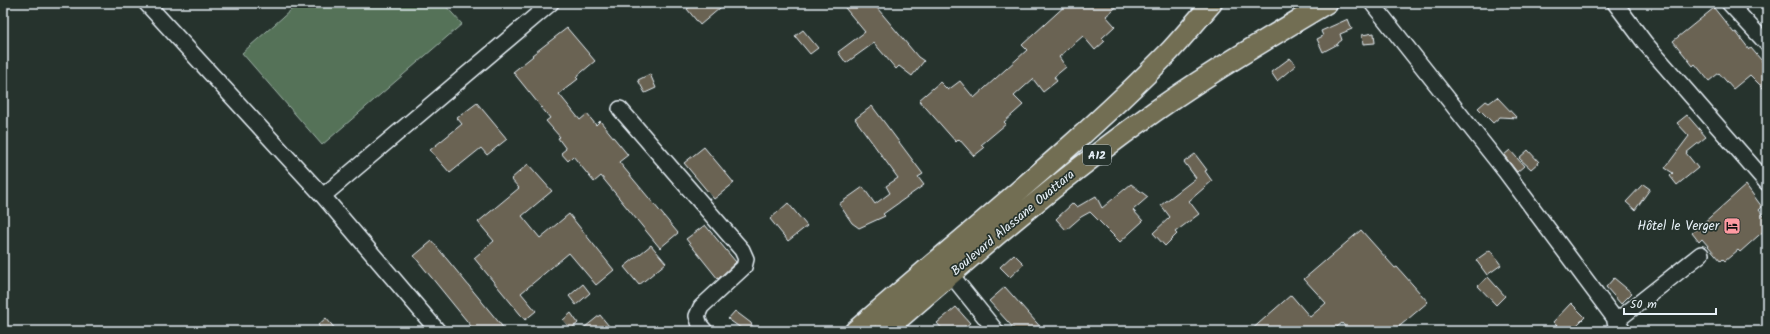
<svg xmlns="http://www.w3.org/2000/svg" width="1770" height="334" font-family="Kalam,sans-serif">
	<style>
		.green { fill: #557259; stroke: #9eb2a8 }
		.building { fill: #6a6353; stroke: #e8f1f8 }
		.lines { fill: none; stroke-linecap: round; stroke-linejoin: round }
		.minor-casing { stroke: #e8f1f8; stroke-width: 18 }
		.major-casing { stroke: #e8f1f8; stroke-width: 23 }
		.minor { stroke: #26332d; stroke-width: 15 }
		.major { stroke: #726e52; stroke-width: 20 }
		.labels { text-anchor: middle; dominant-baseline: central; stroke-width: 3.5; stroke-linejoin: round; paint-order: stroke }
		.shield { fill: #26332d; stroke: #aeb8bb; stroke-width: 1 }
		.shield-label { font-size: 12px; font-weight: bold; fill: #e8f1f8 }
		.street-label { font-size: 13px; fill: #e8f1f8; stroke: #26332d }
		.poi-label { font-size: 13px; fill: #e8f1f8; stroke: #26332d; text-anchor: end }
	</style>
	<rect width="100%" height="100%" fill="#26332d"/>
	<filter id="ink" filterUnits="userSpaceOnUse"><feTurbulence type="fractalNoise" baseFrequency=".025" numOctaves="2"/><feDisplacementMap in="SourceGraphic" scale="8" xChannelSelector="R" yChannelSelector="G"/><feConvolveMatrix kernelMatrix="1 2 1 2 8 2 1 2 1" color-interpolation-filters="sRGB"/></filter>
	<g filter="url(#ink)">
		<path class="green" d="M299,3H443L462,24L322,145L242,53Z"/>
		<path class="building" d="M695,3H726L700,25L687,9Z
			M841,3H873L918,57L924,61L912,76L899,66L896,69L874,43L846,63L838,52L865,32Z
			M1068,3H1121L1106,16L1115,26L1102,38L1105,41L1095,50L1083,36L1059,57L1066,67L1054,77L1057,81L1043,92L1033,79L1014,96L1023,105L1004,122L1006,124L981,145L984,148L974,156L959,139L956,142L919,100L940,82L948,90L960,81L974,98L1027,50L1022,45Z
			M1714,8L1734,33L1736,32L1749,49L1751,48L1767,67V92L1750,75L1733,89L1719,73L1709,81L1695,64L1693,66L1673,41Z
			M1348,19L1352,29L1340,34L1342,40L1338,43V44L1323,52L1317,39L1323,36L1321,31Z
			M567,28L595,61L576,77L578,79L559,94L580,120L587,114L596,125L600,121L628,155L619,162L678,233L660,248L601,176L594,182L573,156L568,161L561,153L566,149L558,138L560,137L546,121L550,118L513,72L533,56L532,55Z
			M803,30L818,48L810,54L795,36Z
			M1374,33L1375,43L1363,44L1362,35Z
			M1290,58L1296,65L1277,81L1271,72Z
			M650,74L656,88L645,93L638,80Z
			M1497,97L1517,118L1500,117L1493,123L1478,108L1486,101L1489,103Z
			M477,103L507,139L487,155L481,148L450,173L430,150L462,124L457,118Z
			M872,106L923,174L918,177L924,185L883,214L885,216L859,228L852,223L839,204L863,187L875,204L890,193L886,186L898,178L855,119Z
			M1687,115L1706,137L1686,153L1698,168L1677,185L1670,176L1673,173L1665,168L1689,136L1677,123Z
			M704,147L734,183L714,199L684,163Z
			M1510,150L1524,166L1517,172L1504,155Z
			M1528,150L1539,162L1531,169L1519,158Z
			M1195,154L1207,170L1205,171L1212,181L1189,201L1199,214L1175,232L1177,234L1165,246L1153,233L1170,217L1161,205L1196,178L1184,162Z
			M528,164L552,191L522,216L540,238L569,214L614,270L596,285L569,253L521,293L536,311L525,320L474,258L494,241L478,222L519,188L511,179Z
			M1131,184L1148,197L1133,210L1143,221L1120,242L1090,212L1081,217L1066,230L1056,219L1073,203L1077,207L1096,196L1102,208Z
			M1643,184L1650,189L1635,210L1626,202Z
			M1746,185L1762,207L1759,210L1767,220V228L1740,252L1738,250L1725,261L1723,259L1721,261L1702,239L1699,242L1692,233Z
			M788,203L807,226L788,241L770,219Z
			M705,225L736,262L718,279L686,239Z
			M1361,230L1395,268L1397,267L1428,302L1394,331H1349L1342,323L1332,331H1250L1291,295L1310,317L1326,303L1304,279Z
			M432,241L506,331H475L414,256Z
			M651,245L666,263L639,285L624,267Z
			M1490,250L1501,265L1487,275L1476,260Z
			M1014,254L1024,264L1010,277L1000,267Z
			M1488,277L1505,296L1496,305L1478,286Z
			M1614,278L1632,293L1621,304L1606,287Z
			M583,284L590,293L576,305L569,296Z
			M1005,287L1036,322L1044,331H1016L989,301Z
			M1571,303L1585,317L1571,331H1562L1553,322Z
			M956,307L970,323L960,331H944L937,323Z
			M735,311L751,323L754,331H745L728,319Z
			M571,313L578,323L571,329L563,320Z
			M600,315L613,331H580Z
			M326,318L337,331H323L318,325Z"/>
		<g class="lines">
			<g class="minor-casing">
				<path id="minor" d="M146,3L323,196L438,331
					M1372,3L1505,171L1624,331
					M1615,3L1645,43L1767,183
					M1729,3L1767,44
					M620,109L742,250L746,259L744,267L701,307L697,316L700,325L705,331
					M323,196L551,3
					M944,266L996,331
					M1615,322L1701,254"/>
			</g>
			<g class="major-casing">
				<path id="major" d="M855,331C960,239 1072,151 1170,51C1185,35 1198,19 1212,3
					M885,331C967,260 1048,189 1136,125C1197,80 1262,42 1327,3"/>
			</g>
			<use href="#minor" class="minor"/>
			<use href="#major" class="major"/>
		</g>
	</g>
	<defs>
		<g id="hotel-square" transform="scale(0.9)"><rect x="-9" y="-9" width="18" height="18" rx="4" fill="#ff9aa2" stroke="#26332d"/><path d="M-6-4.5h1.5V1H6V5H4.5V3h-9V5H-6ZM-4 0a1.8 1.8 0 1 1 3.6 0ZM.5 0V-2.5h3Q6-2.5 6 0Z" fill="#111"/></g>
	</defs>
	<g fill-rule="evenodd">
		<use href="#hotel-square" x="1732" y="226"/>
	</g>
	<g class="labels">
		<rect class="shield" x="1083" y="145" width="28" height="20" rx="3"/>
		<g class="shield-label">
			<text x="1097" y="155">A12</text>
		</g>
		<g class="street-label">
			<text transform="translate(1013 223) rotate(-40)">Boulevard Alassane Ouattara</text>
		</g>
		<g class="poi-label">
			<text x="1719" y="226">Hôtel le Verger</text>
		</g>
	</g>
	<rect width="1770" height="334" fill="none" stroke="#26332d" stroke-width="16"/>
	<rect x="8" y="8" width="1754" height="318" fill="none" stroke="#e8f1f8" stroke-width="1.5" filter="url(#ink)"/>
	<path d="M1624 308v6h92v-6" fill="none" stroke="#e8f1f8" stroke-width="2"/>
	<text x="1630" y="308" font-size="12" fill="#e8f1f8" stroke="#26332d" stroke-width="3" paint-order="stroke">50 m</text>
</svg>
